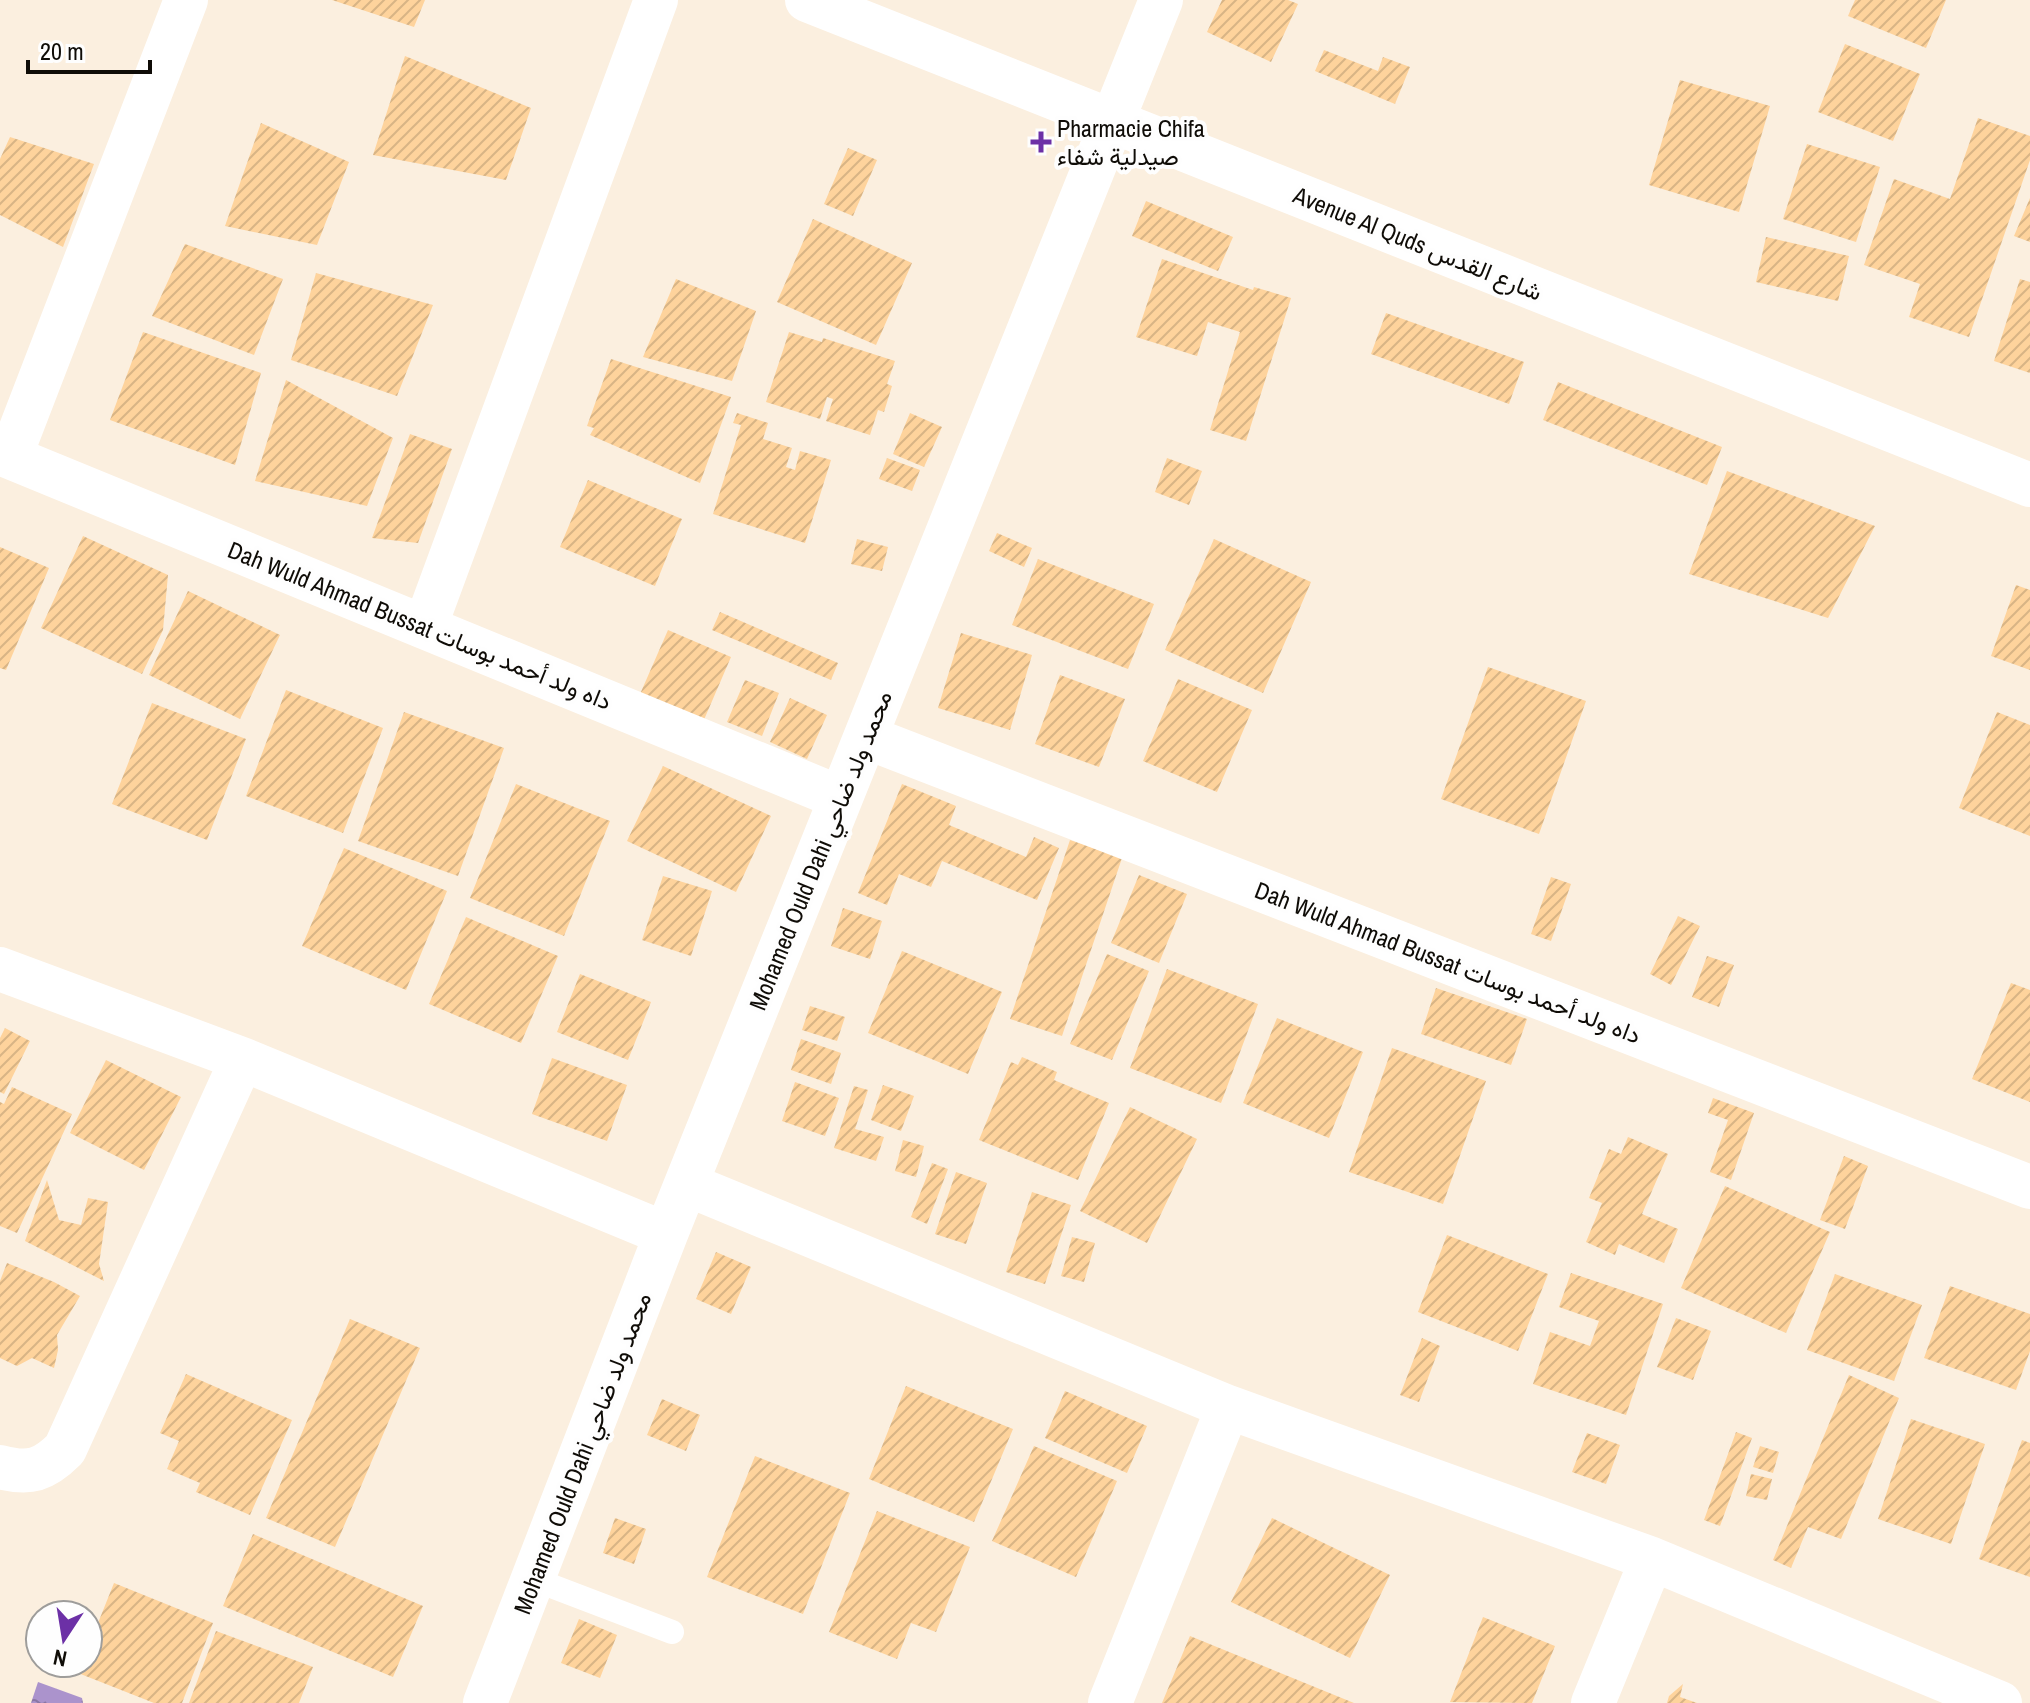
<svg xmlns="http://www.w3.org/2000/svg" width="2030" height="1703" font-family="'Archivo Narrow',Vazirmatn,sans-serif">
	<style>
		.water { fill: url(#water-ripples) }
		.building { fill: url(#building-hatch) }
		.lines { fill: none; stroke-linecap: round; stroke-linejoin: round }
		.lane { stroke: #fff; stroke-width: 24 }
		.street { stroke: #fff; stroke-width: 44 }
		.secondary { stroke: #fff; stroke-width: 44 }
		.poi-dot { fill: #6c30a6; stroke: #fefefe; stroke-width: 3 }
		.labels { text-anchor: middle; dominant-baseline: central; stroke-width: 8; stroke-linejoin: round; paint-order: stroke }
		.poi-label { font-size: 24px; fill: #0f0c07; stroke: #fefefe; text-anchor: start }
		.street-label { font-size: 24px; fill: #0f0c07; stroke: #fefefe }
	</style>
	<defs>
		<pattern id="water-ripples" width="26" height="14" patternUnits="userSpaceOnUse" patternTransform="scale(2)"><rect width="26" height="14" fill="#ab93cc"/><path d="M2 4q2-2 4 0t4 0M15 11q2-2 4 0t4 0" fill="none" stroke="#8a76a4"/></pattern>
		<pattern id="building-hatch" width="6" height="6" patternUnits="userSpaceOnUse" patternTransform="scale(2)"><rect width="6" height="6" fill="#fed39c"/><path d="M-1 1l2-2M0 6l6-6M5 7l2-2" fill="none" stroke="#d8b485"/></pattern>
	</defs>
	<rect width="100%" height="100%" fill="#fbefdf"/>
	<path class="water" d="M38,1682L82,1698L83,1703H31Z"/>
	<path class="building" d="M332,0H425L414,27Z
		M1222,0H1288L1298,4L1271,62L1207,32Z
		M1855,0H1946L1926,48L1848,16Z
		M1845,44L1920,74L1893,141L1818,112Z
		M1324,50L1378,71L1383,57L1410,67L1395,104L1315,71Z
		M405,56L531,108L506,180L373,155Z
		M1680,80L1770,106L1739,212L1649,185Z
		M1978,118L2030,136V160L1969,337L1909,317L1920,284L1864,265L1894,179L1950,199Z
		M261,123L349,162L317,245L225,226Z
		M10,137L94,164L63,247L0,215V159Z
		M1807,144L1880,167L1856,242L1783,219Z
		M848,148L877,160L853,216L824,204Z
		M2030,198V242L2014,236Z
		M1146,201L1233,237L1218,271L1132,236Z
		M813,219L912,263L876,345L777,302Z
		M1766,237L1849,256L1838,301L1756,282Z
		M185,244L283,279L254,355L152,316Z
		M1162,259L1253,290L1254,287L1291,298L1246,441L1210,430L1240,332L1208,322L1197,356L1136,337Z
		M316,273L433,305L397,396L291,360Z
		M676,279L756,311L732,381L643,357Z
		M2020,279L2030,282V373L1994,361Z
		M1386,313L1524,362L1509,404L1371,354Z
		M143,332L261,373L235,465L110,420Z
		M789,332L822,342L823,338L895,361L887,384L892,386L884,412L878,410L870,435L826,421L833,399L827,397L820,419L766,402Z
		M611,359L731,397L700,483L590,435L594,428L587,426Z
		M286,380L393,438L367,506L255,481Z
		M1558,382L1722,447L1707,485L1543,420Z
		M737,413L768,423L763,439L792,448L786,467L795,470L800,451L831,460L805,543L713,514L741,425L733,423Z
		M910,413L942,427L924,467L893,454Z
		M410,434L452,449L418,543L372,538Z
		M887,458L920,470L912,491L879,479Z
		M1167,458L1202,471L1189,505L1155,492Z
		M1727,471L1875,526L1828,618L1689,574Z
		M588,480L682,519L655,586L560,547Z
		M997,533L1032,548L1024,567L989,551Z
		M83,536L168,575L163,630L142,674L41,628Z
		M857,539L888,547L882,571L851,564Z
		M1214,539L1311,582L1263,693L1165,650Z
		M0,547L49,568L6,670L0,668Z
		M1038,559L1154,604L1128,669L1012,625Z
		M2016,585L2030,590V670L1991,656Z
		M188,591L280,635L240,719L149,675Z
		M720,612L838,663L831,680L712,630Z
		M668,630L731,657L700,729L637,701Z
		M961,633L1032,655L1010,730L938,708Z
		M1488,667L1586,701L1539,834L1441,799Z
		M1060,675L1125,699L1099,767L1035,744Z
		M1178,679L1252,710L1217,792L1143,761Z
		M745,680L779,693L762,736L727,722Z
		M286,690L383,728L343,833L246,796Z
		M790,698L827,715L807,759L770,742Z
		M152,703L246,739L207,840L112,804Z
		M404,712L504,748L458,876L358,841Z
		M1997,712L2030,725V836L1959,808Z
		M663,766L771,816L736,892L627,841Z
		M516,784L610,821L564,936L470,898Z
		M902,784L956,806L949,825L1026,857L1034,837L1059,848L1037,900L942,861L931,887L899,874L887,905L858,893Z
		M1070,840L1122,858L1062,1036L1010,1019Z
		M344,848L447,891L406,990L302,946Z
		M1139,875L1187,894L1159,963L1111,943Z
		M663,876L712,891L691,956L642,940Z
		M1551,877L1571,884L1551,941L1531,934Z
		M843,908L882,921L870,959L831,946Z
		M1678,916L1700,926L1671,985L1650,974Z
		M466,917L558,956L521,1043L429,1004Z
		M902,951L1002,992L968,1074L868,1033Z
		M1107,954L1149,971L1112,1060L1070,1044Z
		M1707,956L1734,965L1719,1007L1692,997Z
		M1167,969L1258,1004L1221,1103L1130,1068Z
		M580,974L651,1002L628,1060L557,1032Z
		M2011,983L2030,990V1102L1972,1079Z
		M1436,988L1527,1019L1511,1065L1421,1034Z
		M810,1006L845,1017L837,1041L802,1030Z
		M1277,1018L1363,1052L1329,1138L1243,1103Z
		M5,1028L30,1041L4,1094L0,1092V1038Z
		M801,1039L841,1053L831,1084L791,1070Z
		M1392,1048L1486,1081L1443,1204L1349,1172Z
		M1022,1057L1057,1072L1054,1080L1109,1103L1078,1180L979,1140L1011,1062L1018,1065Z
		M552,1058L627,1085L607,1141L532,1114Z
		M106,1060L181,1097L144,1170L70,1133Z
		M795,1082L839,1098L825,1136L782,1121Z
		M883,1085L914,1096L901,1131L871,1120Z
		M854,1086L868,1090L855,1129L884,1137L876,1161L834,1148Z
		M12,1087L72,1114L17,1233L0,1226V1102L4,1104Z
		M1713,1098L1754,1113L1731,1180L1710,1172L1728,1120L1708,1113Z
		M1130,1107L1197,1139L1147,1243L1080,1211Z
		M1628,1137L1668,1154L1642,1214L1678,1229L1664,1263L1619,1244L1615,1255L1586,1242L1602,1203L1589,1198L1609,1149L1621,1154Z
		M903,1140L924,1146L916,1177L895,1171Z
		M1844,1156L1868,1166L1845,1229L1820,1220Z
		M932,1163L948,1169L927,1224L911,1217Z
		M956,1172L987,1183L966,1244L935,1234Z
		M47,1180L59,1220L81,1225L88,1198L108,1202L99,1264L104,1281L25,1241Z
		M1725,1186L1830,1232L1786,1333L1681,1288Z
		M1032,1192L1071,1205L1045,1284L1006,1272Z
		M1447,1235L1548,1274L1518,1351L1418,1312Z
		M1072,1237L1095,1243L1084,1282L1061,1276Z
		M716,1252L751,1267L731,1314L696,1299Z
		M7,1263L54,1282L80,1296L57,1335L58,1350L54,1368L32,1358L17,1366L0,1358V1281Z
		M1571,1273L1663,1304L1626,1415L1533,1384L1550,1332L1590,1346L1599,1321L1559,1307Z
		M1835,1274L1922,1305L1894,1381L1807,1350Z
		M1950,1286L2030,1314V1351L2016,1390L1924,1358Z
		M1676,1318L1711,1331L1693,1380L1657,1367Z
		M350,1319L420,1348L335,1547L266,1518Z
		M1422,1338L1440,1346L1419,1402L1400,1395Z
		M186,1374L292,1420L250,1515L196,1492L200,1483L167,1469L179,1441L160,1433Z
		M1849,1375L1899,1398L1841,1539L1808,1527L1791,1568L1773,1560Z
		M906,1386L1013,1429L974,1522L869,1479Z
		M1065,1391L1147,1426L1127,1473L1045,1438Z
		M662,1399L700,1415L686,1451L647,1435Z
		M1911,1419L1985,1444L1951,1544L1878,1519Z
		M1736,1432L1752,1438L1720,1526L1704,1520Z
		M1587,1433L1620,1445L1606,1484L1572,1472Z
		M2022,1440L2030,1443V1577L1979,1559Z
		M1034,1446L1117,1481L1076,1577L992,1541Z
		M1760,1446L1779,1452L1773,1473L1753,1467Z
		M755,1456L850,1493L803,1614L707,1577Z
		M1751,1474L1772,1479L1767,1500L1746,1496Z
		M877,1511L970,1547L936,1632L911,1623L897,1659L829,1632Z
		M615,1518L646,1529L634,1564L603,1553Z
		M1272,1518L1390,1575L1350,1658L1231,1602Z
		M253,1534L423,1606L393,1677L223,1606Z
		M114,1583L213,1623L182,1703H154L78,1673L82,1663H88V1648Z
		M1483,1617L1555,1646L1532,1703L1450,1702Z
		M579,1619L617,1635L600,1678L561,1663Z
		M216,1631L313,1667L299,1703H189Z
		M1190,1636L1354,1703H1162Z
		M1683,1684L1680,1697L1697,1703H1667L1669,1696Z"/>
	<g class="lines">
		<path class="lane" d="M533,1579L672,1632"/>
		<path class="street" d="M0,453L841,798
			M10,457L186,0
			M425,627L656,0
			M866,737L2030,1187
			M0,969L242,1059L666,1234
			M686,1184L1228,1407L1652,1559L2000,1703
			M0,1467C30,1475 44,1470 65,1449L242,1059
			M485,1703L666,1234L1161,0
			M1110,1703L1228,1407
			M1593,1703L1652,1559"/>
		<path class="secondary" d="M807,0L2030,485"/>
	</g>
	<path class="poi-dot" d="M1037 130h8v8h8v8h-8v8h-8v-8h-8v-8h8z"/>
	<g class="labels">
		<g class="poi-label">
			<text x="1057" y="128">Pharmacie Chifa<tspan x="1057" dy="28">صيدلية شفاء</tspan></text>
		</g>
		<g class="street-label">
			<text transform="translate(1418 243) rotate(22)">Avenue Al Quds شارع القدس</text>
			<text transform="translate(420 625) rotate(22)">Dah Wuld Ahmad Bussat داه ولد أحمد بوسات</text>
			<text transform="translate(820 850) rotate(-68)">Mohamed Ould Dahi محمد ولد ضاحي</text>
			<text transform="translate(1448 962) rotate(21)">Dah Wuld Ahmad Bussat داه ولد أحمد بوسات</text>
			<text transform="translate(582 1453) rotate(-69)">Mohamed Ould Dahi محمد ولد ضاحي</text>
		</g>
	</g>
	<g transform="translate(64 1639) rotate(192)"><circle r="38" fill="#fefefe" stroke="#9e9d9b" stroke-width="2"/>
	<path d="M0-6L14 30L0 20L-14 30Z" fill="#6c30a6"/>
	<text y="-12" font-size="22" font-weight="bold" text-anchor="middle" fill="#0f0c07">N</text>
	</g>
	<path d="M28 60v12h122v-12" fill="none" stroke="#0f0c07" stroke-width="4"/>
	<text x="40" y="60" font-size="24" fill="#0f0c07" stroke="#fefefe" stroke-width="6" paint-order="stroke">20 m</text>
</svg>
